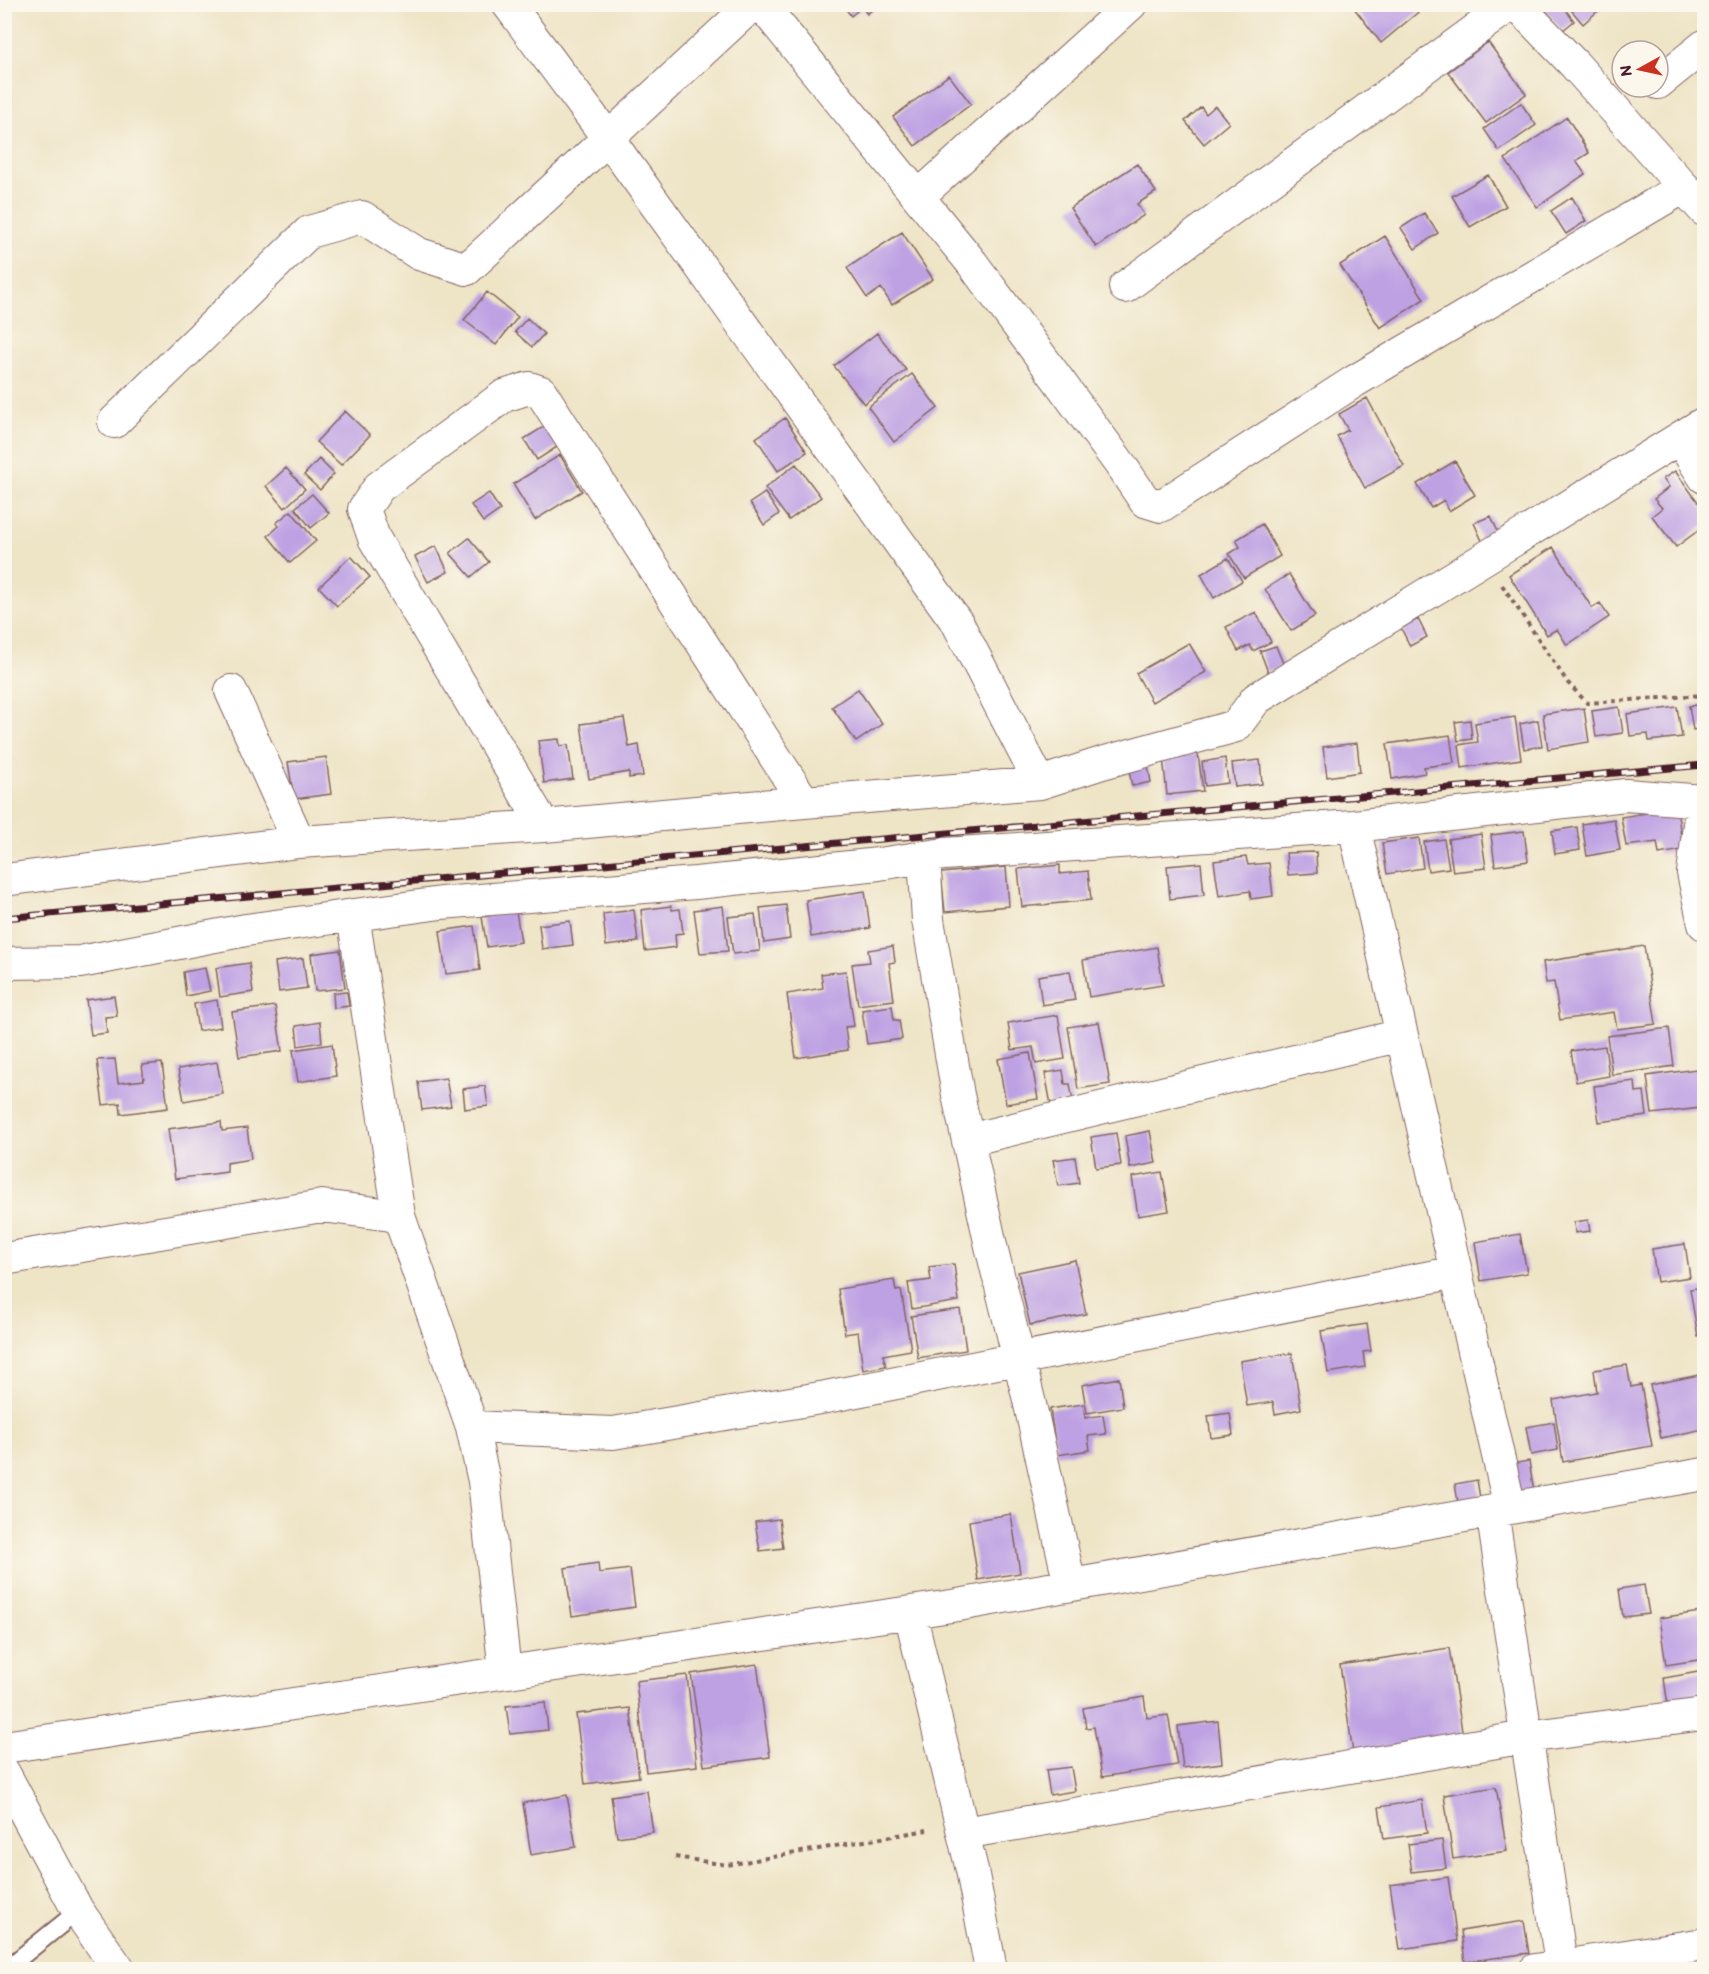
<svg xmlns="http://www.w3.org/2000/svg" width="1709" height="1974" font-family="Itim,sans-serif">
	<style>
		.building { fill: #bea1e3 }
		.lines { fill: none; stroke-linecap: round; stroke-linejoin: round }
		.lane-casing { stroke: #836461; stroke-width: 20 }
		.street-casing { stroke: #836461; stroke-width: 34 }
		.path { stroke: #836461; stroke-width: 4; stroke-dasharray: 4.5 4.5; stroke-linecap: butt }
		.lane { stroke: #fff; stroke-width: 16 }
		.street { stroke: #fff; stroke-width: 32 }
		.rail-casing { stroke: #4a1f2b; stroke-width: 7 }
		.rail { stroke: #fbf7ec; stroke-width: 4.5; stroke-dasharray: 14; stroke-linecap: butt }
	</style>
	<rect width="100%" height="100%" fill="#fbf7ec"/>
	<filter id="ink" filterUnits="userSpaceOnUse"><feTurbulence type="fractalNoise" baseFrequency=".0167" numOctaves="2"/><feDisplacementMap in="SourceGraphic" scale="12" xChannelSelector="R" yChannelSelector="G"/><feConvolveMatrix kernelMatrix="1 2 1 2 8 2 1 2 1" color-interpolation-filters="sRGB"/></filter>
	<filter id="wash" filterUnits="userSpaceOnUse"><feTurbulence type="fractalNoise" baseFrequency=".008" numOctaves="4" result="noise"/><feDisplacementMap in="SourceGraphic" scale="24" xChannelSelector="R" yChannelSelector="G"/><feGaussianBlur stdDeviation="1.35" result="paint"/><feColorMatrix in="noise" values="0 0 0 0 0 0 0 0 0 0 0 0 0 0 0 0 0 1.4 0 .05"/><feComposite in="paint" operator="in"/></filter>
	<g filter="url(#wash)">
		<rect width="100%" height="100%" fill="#eee4c6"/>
		<g id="blocks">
			<path class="building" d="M842,4H880L867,14L862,7L851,16Z
				M1351,4H1428L1381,43Z
				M1544,4H1561L1574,21L1562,31L1542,6Z
				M1566,4H1606L1583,24Z
				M1488,42L1526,94L1486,123L1448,72Z
				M949,75L971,104L915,146L893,117Z
				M1521,103L1536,125L1499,151L1484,129Z
				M1215,106L1229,123L1204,144L1185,121L1201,107L1206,114Z
				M1567,117L1589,153L1576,161L1585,174L1537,207L1505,159Z
				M1137,164L1156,192L1137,204L1144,215L1096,247L1070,208Z
				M1488,175L1506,206L1470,227L1452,196Z
				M1572,197L1586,221L1566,234L1551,211Z
				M1424,213L1438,233L1415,249L1401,228Z
				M902,232L933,279L892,305L881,288L867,298L847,268Z
				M1385,236L1424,299L1380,328L1340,265Z
				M487,292L518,317L496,345L464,320Z
				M527,318L544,334L532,347L515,332Z
				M877,333L906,370L864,404L834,366Z
				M912,374L938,408L894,442L868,407Z
				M1367,398L1404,466L1365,488L1337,436L1348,430L1339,414Z
				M345,411L370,435L341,465L316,442Z
				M785,418L807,452L778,471L756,438Z
				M545,426L557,447L537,460L524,439Z
				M560,455L582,491L535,520L513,484Z
				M319,459L334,474L320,490L304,475Z
				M1455,461L1475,495L1449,511L1444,500L1431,508L1417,484Z
				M796,464L821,497L789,520L765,488Z
				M286,468L305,489L285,508L266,486Z
				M1675,471L1704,510V526L1676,547L1652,516L1662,508L1654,499L1669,487L1663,479Z
				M489,493L500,510L483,522L471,505Z
				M765,493L779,514L764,525L750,503Z
				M312,494L329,513L311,528L295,508Z
				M291,511L316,541L290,563L268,536L279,526L276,523Z
				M1491,516L1500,536L1483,543L1474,523Z
				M1262,524L1280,556L1244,578L1229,554L1240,547L1236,540Z
				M469,538L489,562L471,577L450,553Z
				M436,546L448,572L428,582L415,557Z
				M1553,547L1592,608L1600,603L1609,617L1567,645L1557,629L1547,635L1509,575Z
				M351,556L370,577L337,606L319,587Z
				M1228,558L1242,581L1214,598L1201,574Z
				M1289,574L1315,616L1291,631L1265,589Z
				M1256,612L1271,642L1253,651L1250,645L1238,651L1226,627Z
				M1418,619L1427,637L1410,646L1401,628Z
				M1189,643L1206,672L1152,702L1136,673Z
				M1276,646L1284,666L1268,672L1260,651Z
				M858,689L882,724L856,742L832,707Z
				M1704,704V728L1693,730L1689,706Z
				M1619,707L1623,733L1596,737L1592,711Z
				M1677,707L1682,737L1649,741L1648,734L1630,736L1627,714Z
				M1584,708L1589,742L1548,749L1543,714Z
				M1515,717L1521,759L1462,768L1459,745L1478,742L1475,723Z
				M624,718L629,747L639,745L643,776L629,778V772L589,779L581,724Z
				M1470,720L1472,739L1458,741L1455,722Z
				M1538,720L1542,746L1524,749L1520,724Z
				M1450,735L1454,763L1424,767L1425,773L1392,779L1387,744Z
				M559,739L560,746L568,745L573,779L544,783L538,741Z
				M1357,743L1360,772L1327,777L1323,747Z
				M1198,754L1203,791L1167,795L1163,757Z
				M326,757L331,794L294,799L288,762Z
				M1225,758L1228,783L1205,786L1202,762Z
				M1260,760L1262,784L1235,787L1232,763Z
				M1148,766L1151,782L1132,786L1129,770Z
				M1677,808L1683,850L1659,854L1657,842L1626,846L1621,817Z
				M1614,819L1620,850L1587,856L1582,824Z
				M1577,827L1580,850L1555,854L1552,831Z
				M1524,831L1528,861L1495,866L1491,835Z
				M1481,834L1486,868L1453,872L1448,839Z
				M1419,838L1423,868L1387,874L1382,843Z
				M1444,839L1449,868L1428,871L1424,842Z
				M1316,852L1317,873L1288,875L1286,853Z
				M1246,857L1248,865L1269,863L1273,896L1251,899L1250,891L1219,896L1214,861Z
				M1201,863L1204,895L1170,899L1167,866Z
				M1060,865V874L1088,871L1091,900L1022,907L1018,869Z
				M1006,867L1009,906L945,912L941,873Z
				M865,891L870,928L811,937L806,900Z
				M786,905L790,939L764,943L760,908Z
				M671,906L672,910L680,909L683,933L675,934L676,947L645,951L641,910Z
				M723,906L728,951L700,953L694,910Z
				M634,910L638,942L606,946L603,914Z
				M516,911L521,942L487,947L482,917Z
				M755,914L760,951L733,954L728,917Z
				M570,921L573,945L542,949L539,925Z
				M474,926L480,970L446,974L440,931Z
				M893,946L895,962L889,963L894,1000L858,1005L852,964L870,962L868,950Z
				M1644,946L1656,1024L1617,1029L1614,1012L1560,1020L1554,982L1546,983L1543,962Z
				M1157,947L1163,985L1089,997L1083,960Z
				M340,950L345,988L315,991L311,954Z
				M303,958L307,988L279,992L275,962Z
				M249,963L253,992L220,997L216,968Z
				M205,968L210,991L186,996L183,972Z
				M846,971L854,1026L845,1027L848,1050L796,1058L787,994L823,988L821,974Z
				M1070,971L1075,1000L1042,1005L1038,976Z
				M347,992L349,1006L334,1008L333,993Z
				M114,996L117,1016L105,1017L107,1033L91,1035L86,1000Z
				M217,1000L221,1027L198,1031L194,1004Z
				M275,1006L282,1051L239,1057L232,1012Z
				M892,1006L894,1020H899L902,1039L867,1044L862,1010Z
				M1058,1015L1065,1059L1036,1064L1033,1047L1012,1050L1008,1023Z
				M320,1022L322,1042L298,1046L296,1026Z
				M1099,1022L1110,1084L1078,1089L1068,1027Z
				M1669,1028L1674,1066L1612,1075L1607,1036Z
				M332,1044L336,1076L298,1082L293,1050Z
				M1605,1046L1609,1076L1576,1082L1571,1051Z
				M1030,1053L1038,1099L1006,1104L998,1059Z
				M115,1059L118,1083L144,1080L142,1065L162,1063L168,1108L121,1114L120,1103L103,1105L97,1060Z
				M217,1062L223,1094L184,1101L178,1069Z
				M1696,1069L1700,1108L1652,1114L1647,1076Z
				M1063,1070L1065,1084H1070L1073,1102L1051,1105L1045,1073Z
				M446,1078L451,1106L422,1110L418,1082Z
				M1635,1081L1636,1092L1644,1091L1647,1116L1599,1122L1594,1086Z
				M485,1086L488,1106L465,1109L463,1089Z
				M221,1122L222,1131L247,1128L251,1159L227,1163V1172L175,1179L168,1129Z
				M1150,1131L1156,1163L1130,1168L1125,1136Z
				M1116,1133L1121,1165L1096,1168L1091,1137Z
				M1075,1157L1079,1183L1058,1186L1053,1160Z
				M1162,1172L1169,1211L1138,1216L1132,1177Z
				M1588,1220L1590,1231L1575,1233L1574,1222Z
				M1520,1234L1527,1273L1481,1281L1475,1242Z
				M1685,1244L1690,1277L1657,1282L1652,1249Z
				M1075,1260L1086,1314L1030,1325L1018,1272Z
				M954,1264L959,1301L912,1309L908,1283L931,1280L929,1267Z
				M894,1280L896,1291L901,1290L911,1350L883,1355L886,1366L863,1370L858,1332L845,1334L838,1289Z
				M1704,1287V1336L1698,1337L1690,1289Z
				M960,1309L966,1350L918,1358L911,1316Z
				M1367,1324L1371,1351L1363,1352L1365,1367L1328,1373L1321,1331Z
				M1292,1353L1301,1409L1275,1414L1273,1402L1247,1406L1240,1361Z
				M1627,1365L1631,1387L1641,1385L1652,1446L1563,1462L1553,1400L1597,1392L1594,1370Z
				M1704,1374V1429L1661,1438L1650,1385Z
				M1119,1378L1123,1407L1087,1413L1082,1385Z
				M1083,1404L1085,1418L1103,1415L1106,1434L1088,1436L1090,1450L1057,1455L1050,1409Z
				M1230,1413L1233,1435L1211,1438L1208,1416Z
				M1554,1422L1558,1450L1531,1455L1526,1427Z
				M1529,1461L1534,1491L1515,1494L1510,1464Z
				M1477,1480L1480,1498L1458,1502L1455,1484Z
				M1011,1514L1020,1573L978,1580L969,1521Z
				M779,1519L783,1548L760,1551L755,1522Z
				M598,1563L599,1573L630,1569L635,1607L572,1616L565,1568Z
				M1644,1585L1649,1614L1623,1617L1619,1589Z
				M1700,1612L1704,1640V1659L1666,1665L1659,1618Z
				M1449,1648L1463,1737L1353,1753L1340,1665Z
				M757,1664L770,1757L704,1766L691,1674Z
				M1704,1671V1700L1669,1712L1664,1678Z
				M687,1675L697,1766L646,1772L636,1681Z
				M1144,1697L1147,1718L1168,1715L1177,1765L1102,1777L1094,1727L1086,1728L1083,1708Z
				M545,1702L548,1730L510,1734L506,1706Z
				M630,1708L639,1777L585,1784L576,1714Z
				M1218,1721L1222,1763L1183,1768L1178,1726Z
				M1071,1767L1075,1791L1050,1795L1046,1770Z
				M1496,1787L1507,1851L1453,1859L1444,1795Z
				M647,1791L653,1832L617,1837L611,1796Z
				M567,1795L576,1847L531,1855L523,1803Z
				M1422,1800L1427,1833L1384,1839L1379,1807Z
				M1442,1840L1446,1868L1412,1872L1408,1844Z
				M1448,1877L1457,1941L1400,1949L1390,1885Z
				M1524,1921L1529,1953L1465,1962L1461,1931Z"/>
		</g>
	</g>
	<g filter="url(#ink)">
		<use href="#blocks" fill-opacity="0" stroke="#836461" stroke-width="1.5"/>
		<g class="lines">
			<g class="lane-casing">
				<path id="lane" d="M5,1970L78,1911"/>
			</g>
			<g class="street-casing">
				<path id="street" d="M508,4L607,137L958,624L1040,783
					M761,4L972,263L1120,464L1145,501L1161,506L1355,381L1684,187
					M1516,4L1575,65L1704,210
					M1658,83L1704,46
					M919,196L1131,4
					M1125,287L1511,4
					M114,422L309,232L362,217L419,254L467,269L753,4
					M1680,439L1704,477
					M231,691L299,842
					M1702,801L1693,873L1704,924
					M544,826L374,538L364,509L379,487L504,396L529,388L541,392L804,802
					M1354,826L1510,1508
					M924,857L928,920L958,1095L991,1246L1029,1400L1070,1585
					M4,880L299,842L544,826L804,802L1040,783L1102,763L1236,726L1256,699L1704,423
					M353,915L399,1216L472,1427L484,1481L505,1672
					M4,963L80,962L246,930L441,903L696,883L879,864L944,854L1354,826L1626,795L1704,801
					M968,1140L1402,1035
					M4,1259L322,1206L399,1216
					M472,1427L613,1433L826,1397L1456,1272
					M1492,1511L1562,1970
					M910,1612L972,1870L991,1970
					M4,1747L958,1605L1704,1474
					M4,1773L78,1911L119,1970
					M963,1833L1526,1737L1704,1714
					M1535,1970L1704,1944"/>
			</g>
			<path class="path" d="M1502,585L1568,683L1587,703L1704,695
				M675,1857L727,1865L927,1830"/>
			<use href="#lane" class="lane"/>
			<use href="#street" class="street"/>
			<g class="rail-casing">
				<path id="rail" d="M4,918L1704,765"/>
			</g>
			<use href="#rail" class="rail"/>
		</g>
	</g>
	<rect width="1709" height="1974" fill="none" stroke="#fbf7ec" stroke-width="24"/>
	<g transform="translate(1640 69) rotate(262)"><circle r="28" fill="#fbf7ec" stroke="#b4a19f" stroke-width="1.5"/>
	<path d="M0-4.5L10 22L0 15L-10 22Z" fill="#c8321e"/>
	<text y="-9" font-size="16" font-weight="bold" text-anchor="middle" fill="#4a1f2b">N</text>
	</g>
</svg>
